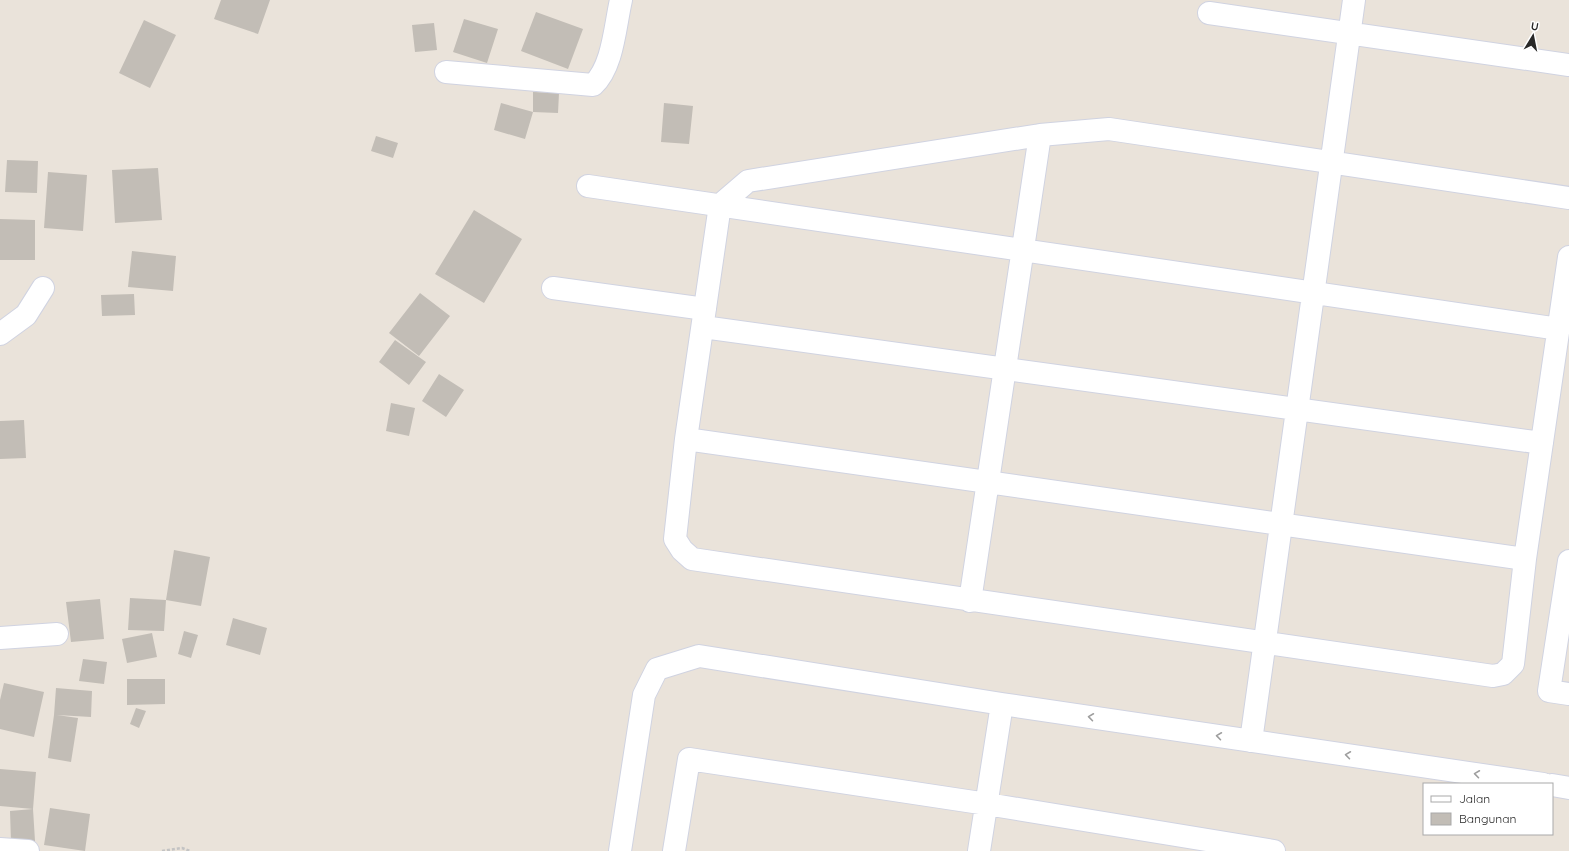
<svg xmlns="http://www.w3.org/2000/svg" width="1569" height="851" font-family="Quicksand,sans-serif">
	<style>
		.building { fill: #c2bdb6 }
		.lines { fill: none; stroke-linecap: round; stroke-linejoin: round }
		.minor-casing { stroke: #d0d3e1; stroke-width: 24 }
		.path { stroke: #c3c3c3; stroke-width: 2.5; stroke-dasharray: 3 2; stroke-linecap: butt }
		.minor { stroke: #fff; stroke-width: 22 }
		.oneway { stroke: #9e9e9e }
	</style>
	<rect width="100%" height="100%" fill="#eae3da"/>
	<path class="building" d="M221,0H270L258,34L214,19Z
		M536,12L583,29L568,69L521,51Z
		M464,19L498,29L487,63L453,52Z
		M144,20L176,35L150,88L119,73Z
		M434,23L437,50L415,52L412,25Z
		M533,92L559,93L558,113L533,112Z
		M501,103L533,112L525,139L494,130Z
		M664,103L693,106L689,144L661,142Z
		M376,136L398,143L393,158L371,151Z
		M7,160L38,161L37,193L5,192Z
		M158,168L162,220L115,223L112,170Z
		M48,172L87,175L83,231L44,228Z
		M474,210L522,239L484,303L435,274Z
		M0,219L35,220V260H0Z
		M132,251L176,256L173,291L128,287Z
		M420,293L450,316L419,356L389,333Z
		M134,294L135,315L102,316L101,295Z
		M395,340L426,362L409,385L379,362Z
		M439,374L464,390L446,417L422,401Z
		M391,403L415,408L409,436L386,431Z
		M24,420L26,458L0,459V421Z
		M174,550L210,557L201,606L166,600Z
		M130,598L166,600L164,631L128,630Z
		M100,599L104,639L71,642L66,602Z
		M233,618L267,628L260,655L226,645Z
		M184,631L198,635L191,658L178,654Z
		M152,633L157,657L127,663L122,639Z
		M83,659L107,662L104,684L79,681Z
		M127,679H165V704L127,705Z
		M4,683L44,692L34,737L0,729V700Z
		M56,688L92,691L91,717L57,715L78,718L71,762L48,758L54,715Z
		M136,708L146,711L139,728L130,724Z
		M0,769L36,772L33,809L35,841L11,842L10,811L33,809L0,806Z
		M50,808L90,814L85,851L44,845Z"/>
	<g class="lines">
		<g class="minor-casing">
			<path id="minor" d="M1209,13L1569,65
				M446,72L593,85C613,67 615,26 621,0
				M588,186L1559,329
				M1569,198L1109,129L1040,135L748,181L720,205L686,439L675,539L682,550L692,559L1493,676L1503,674L1513,664L1525,559L1569,257
				M553,288L705,309
				M703,327L1542,443
				M0,334L26,315L43,288
				M686,439L1525,559
				M1569,561L1549,691L1569,694
				M970,601L1040,135
				M0,638L57,634
				M1251,741L1354,0
				M1552,785L1569,788
				M0,849L28,851
				M620,851L644,695L657,669L699,656L1002,704L1543,784
				M674,851L689,759L987,804L1274,851
				M979,851L1002,704"/>
		</g>
		<path class="path" d="M162,851L182,848L190,851"/>
		<use href="#minor" class="minor"/>
	</g>
	<defs><path id="oneway-chevron" d="M-2-3.5L2.5 0L-2 3.5" fill="none" stroke-width="1.6" stroke-linecap="round" stroke-linejoin="round"/></defs>
	<g class="oneway">
		<use href="#oneway-chevron" transform="translate(1091 717) rotate(-172)"/>
		<use href="#oneway-chevron" transform="translate(1219 736) rotate(-172)"/>
		<use href="#oneway-chevron" transform="translate(1348 755) rotate(-172)"/>
		<use href="#oneway-chevron" transform="translate(1477 774) rotate(-172)"/>
	</g>
	<rect x="1423" y="783" width="130" height="52" fill="#ffffff" stroke="#a9a9a9"/>
	<rect x="1431" y="796" width="20" height="6" fill="#ffffff" stroke="#a9a9a9"/>
	<text x="1459" y="803" font-size="12" fill="#282828">Jalan</text>
	<rect x="1431" y="813" width="20" height="12" fill="#c2bdb6" stroke="#a9a9a9"/>
	<text x="1459" y="823" font-size="12" fill="#282828">Bangunan</text>
	<g transform="translate(1533 36) rotate(10)" stroke="#ffffff" stroke-width="3" paint-order="stroke">
	<path d="M0-3L7 15L0 10L-7 15Z" fill="#282828"/>
	<text y="-6" font-size="11" font-weight="bold" text-anchor="middle" fill="#282828">U</text>
	</g>
</svg>
